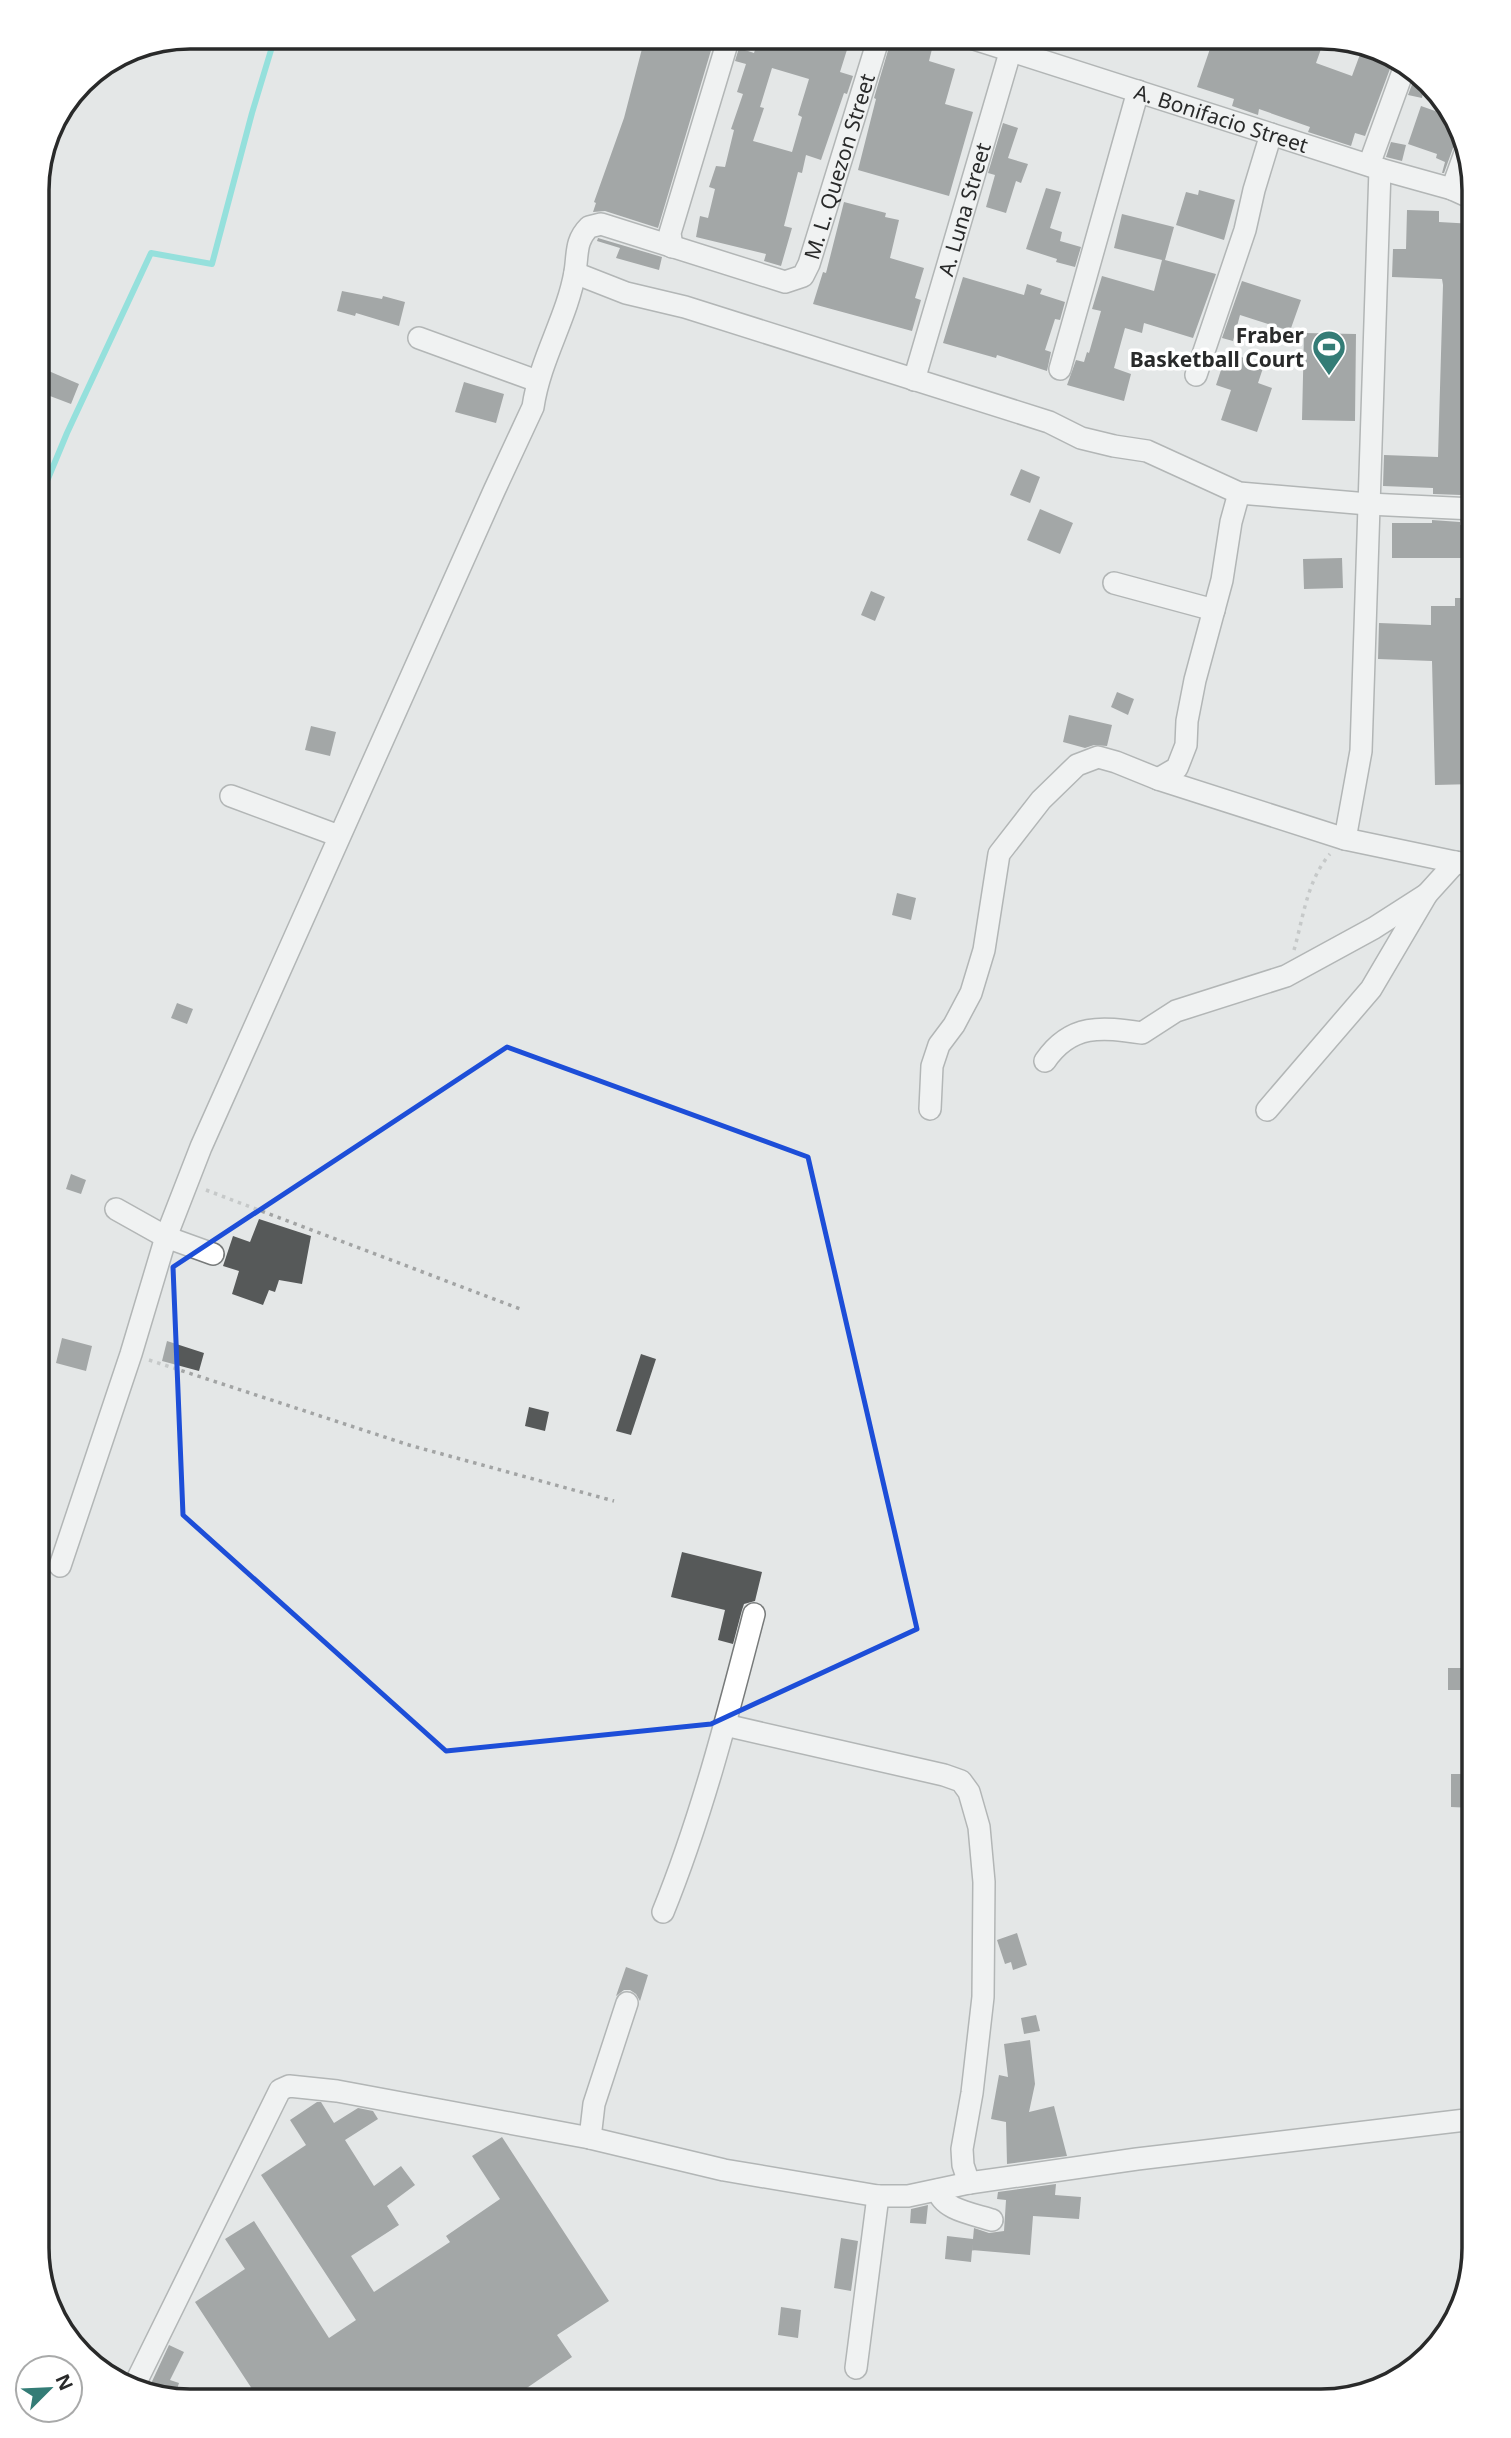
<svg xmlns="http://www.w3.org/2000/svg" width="1511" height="2438" font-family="'Noto Sans',sans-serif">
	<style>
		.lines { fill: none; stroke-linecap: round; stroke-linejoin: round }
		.stream { stroke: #36d8ce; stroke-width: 6 }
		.building { fill: #565959; fill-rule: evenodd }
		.minor-casing { stroke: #777a7a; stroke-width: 24 }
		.path { stroke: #a2a4a4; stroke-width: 3.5; stroke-dasharray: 3.5 5; stroke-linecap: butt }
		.minor { stroke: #fff; stroke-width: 21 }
		.marked { fill: none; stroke: #1d4ed8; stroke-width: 5; stroke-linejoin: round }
		.labels { text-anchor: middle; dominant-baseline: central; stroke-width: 7; stroke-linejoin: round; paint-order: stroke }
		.street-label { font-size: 21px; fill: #292a2a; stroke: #fff }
		.poi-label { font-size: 21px; font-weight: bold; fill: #292a2a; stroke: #fff; text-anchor: end }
		.rim { fill: none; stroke: #292a2a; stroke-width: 3.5 }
	</style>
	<rect width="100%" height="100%" fill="#e4e7e7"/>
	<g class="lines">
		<path class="stream" d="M37,505L67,433L151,253L212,264L252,113L275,37"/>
	</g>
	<path class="building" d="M649,37H715L658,228L605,211L593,212L596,203L594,202L624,118L644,41L648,42Z
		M759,37H851L840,72L853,76L847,94L844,93L821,160L806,155L802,173L798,172L784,226L792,228L781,266L764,261L766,254L696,237L700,216L708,218L715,189L709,187L716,166L725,167L734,130L731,129L743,94L737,92L746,64L735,61L739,48L754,53ZM772,68L809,79L798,115L802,117L792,152L753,141L764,108L760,107Z
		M892,37H919L934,41L929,61L955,69L945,104L973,112L949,196L858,170L876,99L874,98Z
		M1214,37H1317L1313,47L1321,49L1316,63L1352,76L1362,49L1394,58L1365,136L1355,133L1351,146L1308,132L1310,127L1259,109L1258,115L1232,106L1234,99L1197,87Z
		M1416,74L1425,85L1422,98L1408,95Z
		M1421,106L1455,118L1458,122L1462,140L1453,148L1444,173H1442L1445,162L1436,158L1437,154L1408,144Z
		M1003,123L1018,128L1008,158L1028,164L1021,183L1016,181L1006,213L986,207L995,175L988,173Z
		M1391,142L1406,145L1402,161L1386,157Z
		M1046,188L1061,192L1050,228L1062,232L1060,241L1081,247L1075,267L1056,262L1057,259L1026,249Z
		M1199,190L1235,200L1224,240L1176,225L1186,192L1198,195Z
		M844,202L886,213L885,217L899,220L890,258L924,268L915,298L921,300L912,331L813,304L823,272L826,273Z
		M1407,210L1439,211V222L1474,224V425H1470V446H1463L1461,495L1433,494V488L1383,486L1384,455L1438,457L1443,285L1442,279L1392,277L1393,249H1406Z
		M1122,214L1174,227L1165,260L1216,274L1193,338L1144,323L1142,333L1125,328L1114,368L1131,374L1124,401L1067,385L1076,360L1084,362L1087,352L1089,353L1101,311L1092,309L1102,276L1154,291L1162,260L1114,248Z
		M598,238L662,257L659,270L616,258L620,248L597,241Z
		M963,277L1024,295L1027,284L1042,289L1040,294L1065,302L1060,320L1055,319L1045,350L1051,352L1047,371L997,355L996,358L943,343Z
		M1242,281L1301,300L1290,331L1240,315L1233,341L1222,338Z
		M342,291L382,299L383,296L405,302L399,326L356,313L355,316L337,311Z
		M1304,333L1356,334L1355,421L1302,420Z
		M1227,352L1264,365L1258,383L1272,388L1257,432L1221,420L1231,390L1216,385Z
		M37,366L79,384L71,404L50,396L48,400L37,395Z
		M464,382L504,394L496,423L455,412Z
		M1021,469L1040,477L1030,503L1010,495Z
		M1040,509L1073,523L1060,554L1027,540Z
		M1432,520L1460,522V525H1464V532H1474V558H1392V523H1432Z
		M1342,558L1343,588L1304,589L1303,559Z
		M871,591L885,597L875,621L861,615Z
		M1455,598H1474V784L1435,785L1432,661L1378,659L1379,623L1431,625V606H1455Z
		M1117,692L1134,699L1128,715L1111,707Z
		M1069,715L1112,725L1107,746L1094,745L1085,748L1063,742Z
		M311,726L336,732L330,756L305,750Z
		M897,893L916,898L911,920L892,915Z
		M177,1003L193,1009L187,1024L171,1018Z
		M71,1174L86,1180L81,1194L66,1189Z
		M259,1219L311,1236L302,1284L279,1280L275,1292L269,1290L263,1305L232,1294L239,1271L223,1266L233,1236L250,1242Z
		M62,1338L92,1346L86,1371L56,1363Z
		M167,1341L204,1353L199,1371L162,1361Z
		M641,1354L656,1359L631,1435L616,1431Z
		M529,1407L549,1412L545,1431L525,1426Z
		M682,1552L762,1572L755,1601L744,1604L742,1610L733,1644L718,1640L725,1610L671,1597Z
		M1448,1668H1474V1690H1448Z
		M1451,1774H1474V1808L1451,1807Z
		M1017,1933L1027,1965L1013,1970L1011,1962L1005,1964L997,1940Z
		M626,1967L648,1975L640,2001L636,1994L630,1990H624L616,1996Z
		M1036,2015L1040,2031L1024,2034L1021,2018Z
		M1030,2040L1035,2084L1029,2112L1054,2106L1067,2156L1007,2164L1006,2122L991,2119L999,2075L1008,2077L1004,2044Z
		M317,2102H321L334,2123L358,2108L373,2111L378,2119L345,2140L374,2186L401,2166L415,2185L387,2206L399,2225L351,2256L374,2292L450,2242L446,2236L500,2199L472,2156L502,2137L609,2301L557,2335L572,2357L518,2394L523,2401H260L195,2302L245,2269L225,2239L254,2221L329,2338L356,2320L261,2175L306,2145L290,2120Z
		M1056,2184L1055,2195L1081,2197L1079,2219L1033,2216L1030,2255L972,2250L974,2228L989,2233L1004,2231L1006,2200L997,2199L998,2192Z
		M928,2205L926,2224L910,2223L911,2209Z
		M947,2236L973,2239L971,2262L945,2259Z
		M841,2238L858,2241L851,2291L834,2288Z
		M781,2307L801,2310L798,2338L778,2335Z
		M169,2345L184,2352L170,2380L179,2383L174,2399L148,2390Z"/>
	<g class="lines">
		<g class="minor-casing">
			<g id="minor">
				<path id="s1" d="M968,37L1380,169L1452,189L1474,199"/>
				<path d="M1369,165L1406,63"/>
				<path d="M1452,189L1465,153"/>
				<path d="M672,247L670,233L729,37"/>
				<path d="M575,273L626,293L685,307L1049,422L1081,438L1114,446L1147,451L1239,493L1368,504L1474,509"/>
				<path d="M419,338L537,381"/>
				<path d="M1060,369L1138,91"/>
				<path d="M1196,375L1245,230L1254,190L1271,134"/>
				<path id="s2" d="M914,380L1014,39"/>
				<path d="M1114,583L1214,610"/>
				<path d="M1158,779L1177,768L1186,745L1187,721L1195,680L1222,580L1231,522L1239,493"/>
				<path d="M231,796L339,836"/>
				<path d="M1345,839L1361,751L1380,169"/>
				<path d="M1045,1061C1071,1023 1102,1027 1142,1033L1176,1011L1286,976L1374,928L1427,894"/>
				<path d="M930,1109L932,1066L939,1045L954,1025L971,993L984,950L999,854L1041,800L1077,765L1098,757L1116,762L1158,779L1345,839L1474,866"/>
				<path d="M1267,1110L1371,989L1427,894L1456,862"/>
				<path d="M116,1209L166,1237L213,1254"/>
				<path id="s3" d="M60,1566L131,1354L166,1237L201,1147L494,491L533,407C540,359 567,318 575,272C578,254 575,241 589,227L601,224L785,282L803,276L809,264L879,37"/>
				<path d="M725,1725L944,1775L961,1781L969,1792L979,1827L984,1882L983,1997L972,2093L962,2149L963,2165L969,2183"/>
				<path d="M663,1912C702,1816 728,1714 754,1614"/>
				<path d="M590,2138L594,2104L627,2003"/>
				<path d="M938,2190C942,2210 974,2214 992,2220"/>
				<path d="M856,2368L878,2196"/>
				<path d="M136,2386L137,2380L280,2090L289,2086L337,2091L590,2138L724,2170L878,2196H908L969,2183L1137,2159L1474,2119"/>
			</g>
		</g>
		<path class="path" d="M1294,950C1303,919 1307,880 1330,854
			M206,1190L523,1310
			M149,1360L409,1445L614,1501"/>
		<use href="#minor" class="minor"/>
	</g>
	<path d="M0 0H1511V2438H0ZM507,1047L808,1157L917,1629L711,1724L446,1751L183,1515L173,1267Z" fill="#e4e7e7" fill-opacity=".55" fill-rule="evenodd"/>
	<path class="marked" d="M507,1047L808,1157L917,1629L711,1724L446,1751L183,1515L173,1267Z"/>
	<defs>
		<g id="stadium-pin" transform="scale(1.75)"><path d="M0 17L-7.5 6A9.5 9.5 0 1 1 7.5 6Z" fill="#347c76" stroke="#fff"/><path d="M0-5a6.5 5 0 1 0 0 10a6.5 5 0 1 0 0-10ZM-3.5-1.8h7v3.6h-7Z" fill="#fff"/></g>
	</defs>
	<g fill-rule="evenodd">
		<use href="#stadium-pin" x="1329" y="347"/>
	</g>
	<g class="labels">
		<g class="street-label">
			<text stroke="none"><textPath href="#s1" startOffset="266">A. Bonifacio Street</textPath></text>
			<text stroke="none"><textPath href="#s3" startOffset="1783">M. L. Quezon Street</textPath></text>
			<text stroke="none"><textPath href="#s2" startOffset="178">A. Luna Street</textPath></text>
		</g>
		<g class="poi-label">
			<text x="1304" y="335">Fraber<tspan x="1304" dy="24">Basketball Court</tspan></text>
		</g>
	</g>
	<path d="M0 0H1511V2438H0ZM190 49H1321A141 141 0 0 1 1462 190V2248A141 141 0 0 1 1321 2389H190A141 141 0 0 1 49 2248V190A141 141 0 0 1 190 49Z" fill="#fff" fill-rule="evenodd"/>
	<path class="rim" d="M190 49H1321A141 141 0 0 1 1462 190V2248A141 141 0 0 1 1321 2389H190A141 141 0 0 1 49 2248V190A141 141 0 0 1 190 49Z"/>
	<g transform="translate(49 2389) rotate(66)"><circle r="33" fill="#ffffff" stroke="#a9aaaa" stroke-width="2"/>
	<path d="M0-5L12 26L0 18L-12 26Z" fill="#347c76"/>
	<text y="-10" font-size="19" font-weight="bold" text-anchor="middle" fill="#292a2a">N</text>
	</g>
</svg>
